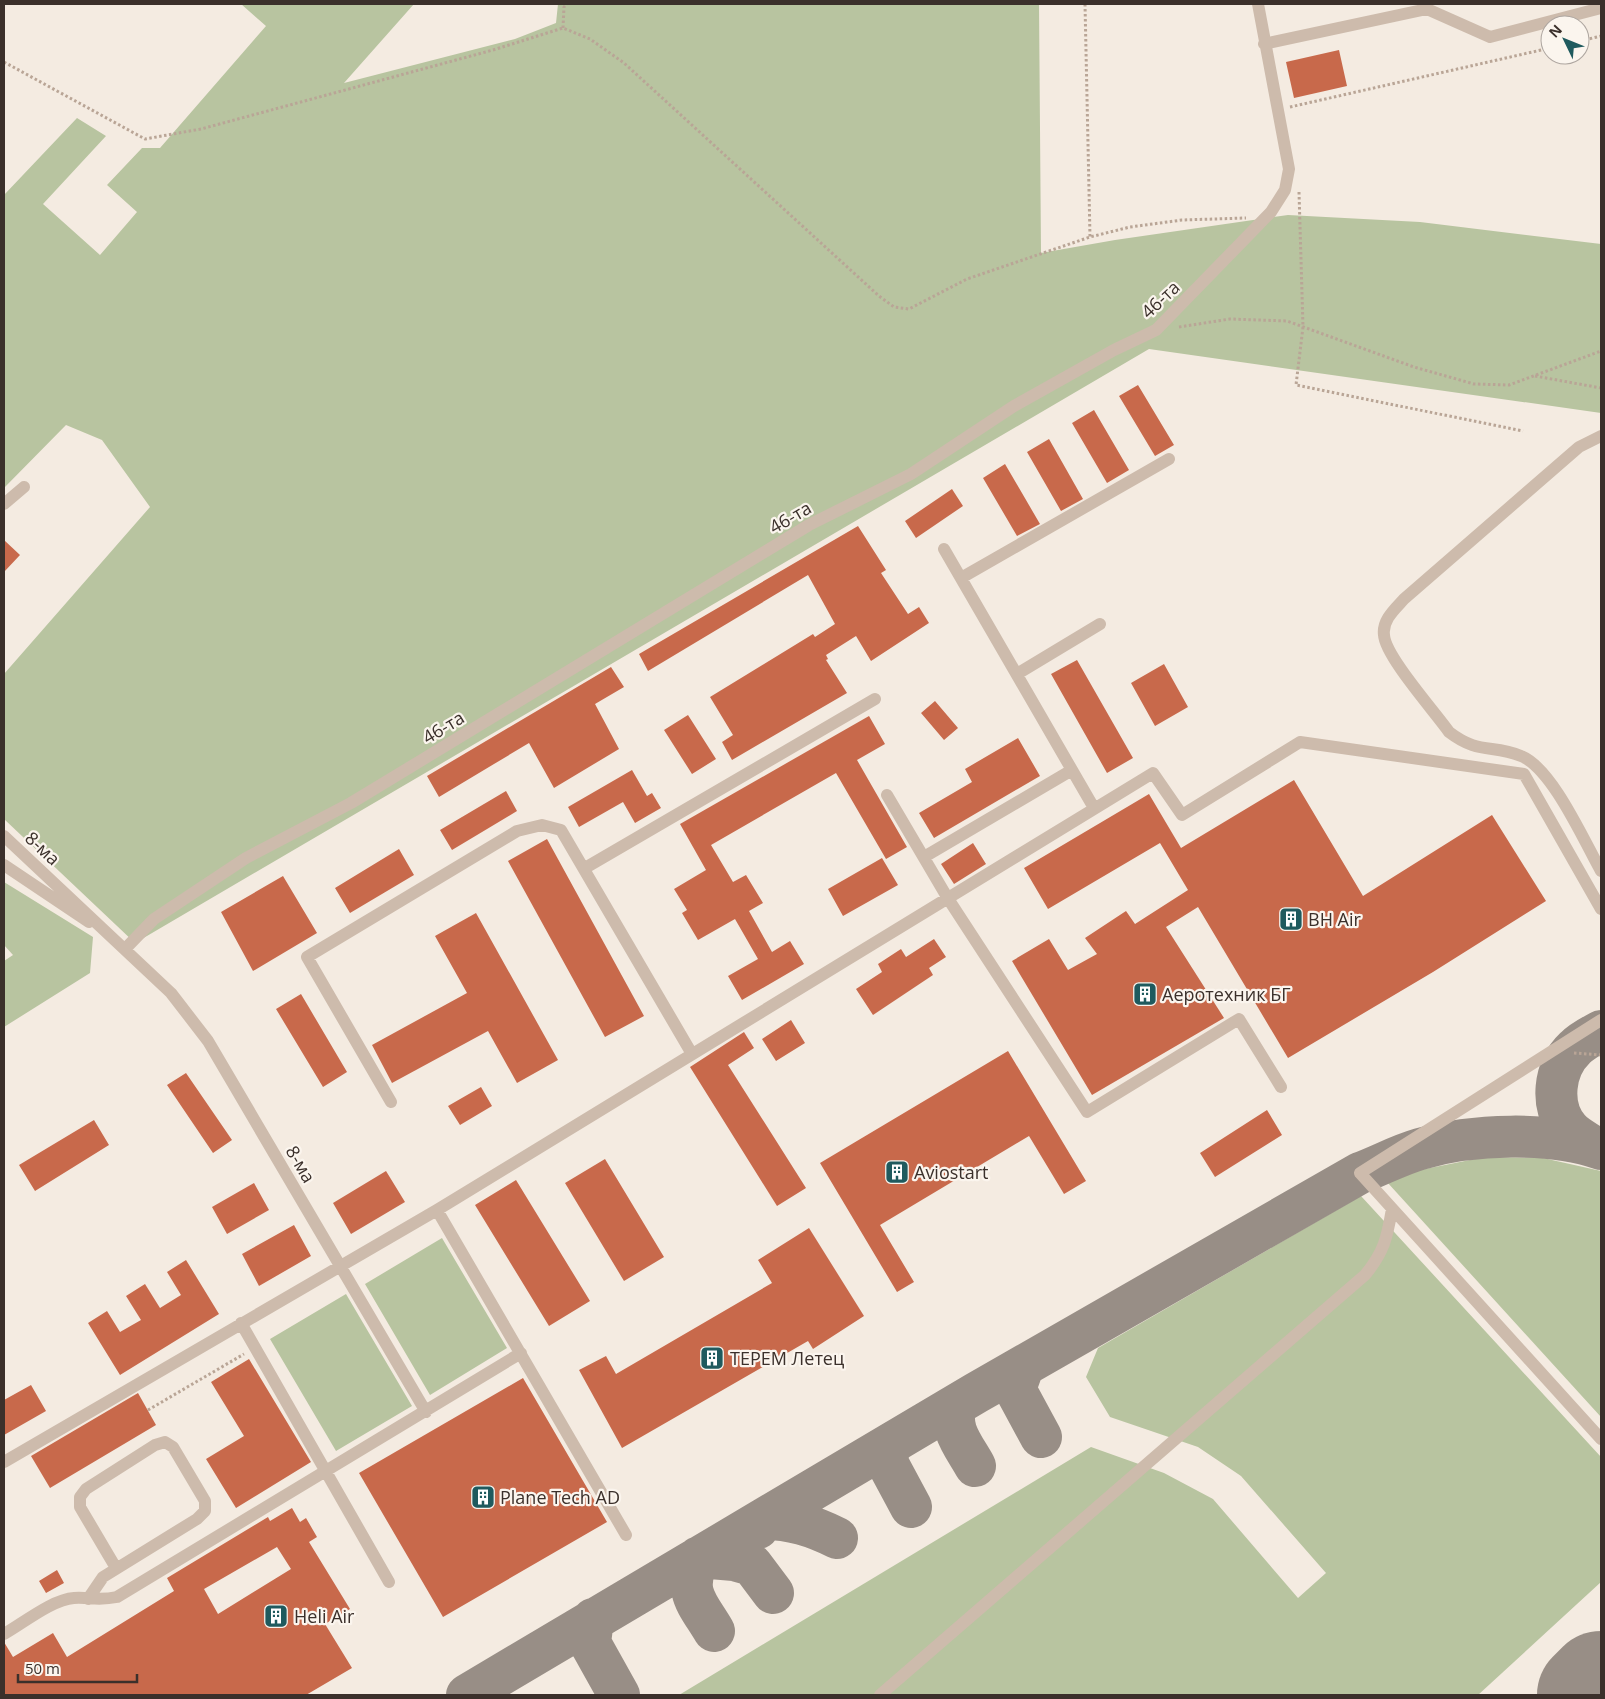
<svg xmlns="http://www.w3.org/2000/svg" width="1605" height="1699" font-family="'Open Sans',sans-serif">
	<style>
		.green { fill: #b8c4a0 }
		.lines { fill: none; stroke-linecap: round; stroke-linejoin: round }
		.taxiway { stroke: #988e86; stroke-width: 42 }
		.runway { stroke: #988e86; stroke-width: 108 }
		.building { fill: #c8694b; fill-rule: evenodd }
		.path { stroke: #b9a596; stroke-width: 3; stroke-dasharray: 2.5 2.5; stroke-linecap: butt }
		.minor { stroke: #cdbbac; stroke-width: 12 }
		.labels { text-anchor: middle; dominant-baseline: central; stroke-width: 4.5; stroke-linejoin: round; paint-order: stroke }
		.street-label { font-size: 18px; fill: #3b302b; stroke: #fbf5ee }
		.poi-label { font-size: 18px; fill: #3b302b; stroke: #fbf5ee; text-anchor: start }
	</style>
	<rect width="100%" height="100%" fill="#f4ebe1"/>
	<path class="green" d="M241,4H414L344,83L515,39L556,23L558,4H1039L1041,253L1115,240L1288,215L1420,222L1601,244V413L1149,349L135,943L4,819V674L150,507L102,440L66,425L4,488V195L77,118L106,136L43,204L100,255L137,212L107,185L142,148H160L266,26Z
		M4,882L93,937L90,973L4,1027V961L13,955L4,945Z
		M1485,1157L1543,1158L1601,1171V1417L1387,1182L1410,1172Z
		M1361,1196L1601,1457V1582L1478,1695H679L1091,1447L1164,1473L1213,1499L1298,1598L1326,1573L1241,1476L1198,1447L1110,1417L1086,1377L1098,1348Z
		M442,1238L507,1348L430,1395L365,1284Z
		M346,1294L412,1406L336,1451L270,1339Z"/>
	<g class="lines">
		<path class="taxiway" d="M1591,1145C1583,1140 1575,1136 1569,1129C1549,1106 1554,1068 1575,1048C1583,1040 1592,1036 1601,1031
			M1023,1367L1015,1389L1041,1437
			M956,1405C948,1429 964,1446 975,1466
			M890,1444L887,1460L889,1466L911,1507
			M758,1528L764,1519C791,1519 813,1526 837,1538
			M593,1619L590,1643L619,1695
			M714,1631C696,1601 683,1592 699,1557L734,1560L752,1565L773,1593
			M467,1695L976,1393L1360,1173C1379,1166 1399,1155 1420,1149C1471,1134 1551,1131 1601,1149"/>
		<path class="runway" d="M1591,1695L1601,1685"/>
	</g>
	<path class="building" d="M1339,50L1347,86L1294,98L1286,62Z
		M1138,385L1174,445L1155,456L1119,396Z
		M1094,410L1129,470L1107,483L1072,423Z
		M1049,439L1083,499L1061,511L1027,452Z
		M1005,464L1040,524L1017,536L983,478Z
		M952,489L963,506L916,538L905,521Z
		M858,526L886,570L881,573L908,614L919,607L929,623L871,661L856,636L826,655L828,659L826,660L847,693L732,760L722,742L733,735L710,697L813,634L815,637L835,624L808,575L648,671L639,654Z
		M4,540L20,555L4,572Z
		M1077,660L1133,758L1107,773L1051,674Z
		M1164,664L1188,707L1155,726L1131,683Z
		M611,667L624,687L595,704L619,749L554,788L529,743L439,797L427,776Z
		M935,701L958,728L944,740L921,713Z
		M688,715L716,759L692,774L664,730Z
		M869,716L885,744L857,760L907,847L886,859L836,773L711,845L733,882L746,875L763,903L749,911L772,952L790,941L804,964L742,1000L728,976L758,959L735,919L698,940L682,913L687,910L674,889L706,870L680,824Z
		M1018,738L1040,776L934,838L919,813L972,782L965,769Z
		M632,770L647,796L652,793L661,808L635,823L623,802L579,827L568,807Z
		M1294,780L1363,896L1492,815L1546,901L1433,972L1288,1058L1198,907L1166,927L1224,1018L1092,1095L1012,961L1049,939L1068,970L1097,954L1085,938L1126,911L1135,924L1188,890L1160,843L1048,909L1024,868L1149,794L1181,848Z
		M506,791L517,811L452,850L440,830Z
		M547,839L644,1016L605,1037L508,861Z
		M973,843L986,864L954,884L941,864Z
		M399,849L414,875L350,913L335,888Z
		M882,858L898,885L843,916L828,889Z
		M283,876L317,933L253,971L221,912Z
		M476,913L558,1060L517,1083L488,1031L392,1083L372,1045L467,993L435,936Z
		M934,939L946,957L929,968L933,975L873,1015L856,989L882,972L878,964L901,949L906,957Z
		M301,994L347,1072L323,1087L276,1009Z
		M791,1020L805,1043L776,1061L762,1039Z
		M744,1032L754,1048L728,1065L806,1188L777,1206L690,1067Z
		M1008,1051L1086,1181L1064,1194L1029,1136L880,1225L914,1282L897,1292L820,1163Z
		M186,1073L232,1140L213,1153L167,1085Z
		M481,1087L492,1106L460,1125L448,1106Z
		M1267,1110L1282,1135L1215,1177L1200,1153Z
		M94,1120L109,1145L35,1191L19,1165Z
		M605,1159L664,1257L624,1281L565,1183Z
		M386,1171L405,1202L351,1234L333,1203Z
		M516,1180L590,1301L549,1326L475,1205Z
		M254,1183L269,1210L227,1234L212,1207Z
		M294,1225L311,1256L259,1286L242,1254Z
		M809,1228L864,1316L813,1349L808,1341L622,1448L579,1370L606,1356L616,1374L772,1283L758,1260Z
		M186,1260L219,1314L120,1375L88,1323L107,1311L120,1332L141,1320L126,1296L145,1284L160,1308L181,1295L167,1272Z
		M249,1359L311,1462L236,1508L206,1459L244,1436L211,1382Z
		M523,1378L607,1522L443,1617L359,1473Z
		M31,1385L46,1411L4,1435V1400Z
		M138,1393L156,1425L50,1488L31,1456Z
		M292,1508L300,1522L306,1518L317,1537L309,1542L350,1609L325,1624L352,1668L306,1695H4V1642L13,1657L53,1633L67,1657L174,1591L167,1578L268,1517L270,1521ZM277,1547L291,1569L218,1614L204,1589Z
		M57,1570L64,1583L46,1593L39,1581Z"/>
	<g class="lines">
		<path class="path" d="M1085,4L1090,237
			M563,28L564,7L567,4
			M1580,41L1601,36
			M4,62L145,139L201,129L493,50L563,28L590,39L624,63L879,296L894,307L909,309L967,279L1090,237L1130,227L1182,220L1246,218
			M1290,107L1550,48
			M1299,192L1303,327L1296,385L1523,431
			M1179,327L1230,319L1287,321L1414,367L1474,384L1509,385L1601,351
			M1535,376L1601,388
			M1574,1053L1601,1055
			M148,1410L244,1354"/>
		<path class="minor" d="M1264,44L1427,9L1490,37L1601,8
			M1601,436L1579,447L1404,599C1395,609 1382,620 1384,635C1385,656 1435,712 1449,732C1479,755 1492,744 1521,756C1552,768 1584,841 1601,871
			M4,504L24,487
			M944,549L1094,808
			M961,578L1169,459
			M1017,674L1100,624
			M887,795L947,897L1087,1112L1239,1019L1281,1087
			M4,836L171,993L208,1041L426,1412
			M924,857L1072,770
			M4,865L89,922
			M585,868L875,699
			M126,948L154,919L246,858L351,803L809,525L911,474L1014,406L1114,350L1156,330L1271,212L1285,190L1289,169L1258,4
			M1601,1020L1360,1173L1601,1439
			M391,1102L307,957L517,831L542,825L561,830L692,1054
			M437,1210L626,1535
			M241,1323L389,1582
			M4,1462L437,1210L1153,773L1182,815L1300,742L1524,774L1601,909
			M88,1599L103,1577L197,1519L205,1511V1501L173,1447L165,1442L155,1445L86,1489L80,1497V1507L116,1568
			M4,1634C22,1624 53,1599 74,1598C90,1597 98,1601 117,1597L521,1353
			M880,1695L1365,1275C1384,1252 1387,1238 1392,1209"/>
	</g>
	<defs>
		<g id="building-square" transform="scale(1.25)"><rect x="-9" y="-9" width="18" height="18" rx="4" fill="#1f5a5e" stroke="#fbf5ee"/><path d="M-4-6H4V6H1V3H-1V6H-4ZM-2.5-4.3h1.7v1.8h-1.7ZM.8-4.3h1.7v1.8H.8ZM-2.5-1h1.7V.8h-1.7ZM.8-1h1.7V.8H.8Z" fill="#fff"/></g>
	</defs>
	<g fill-rule="evenodd">
		<use href="#building-square" x="1291" y="919"/>
		<use href="#building-square" x="1145" y="994"/>
		<use href="#building-square" x="897" y="1172"/>
		<use href="#building-square" x="712" y="1358"/>
		<use href="#building-square" x="483" y="1497"/>
		<use href="#building-square" x="276" y="1616"/>
	</g>
	<g class="labels">
		<g class="street-label">
			<text transform="translate(1160 299) rotate(-43)">46-та</text>
			<text transform="translate(790 517) rotate(-30)">46-та</text>
			<text transform="translate(443 727) rotate(-31)">46-та</text>
			<text transform="translate(43 848) rotate(43)">8-ма</text>
			<text transform="translate(301 1164) rotate(60)">8-ма</text>
		</g>
		<g class="poi-label">
			<text x="1308" y="919">BH Air</text>
			<text x="1162" y="994">Аеротехник БГ</text>
			<text x="914" y="1172">Aviostart</text>
			<text x="730" y="1358">ТЕРЕМ Летец</text>
			<text x="500" y="1497">Plane Tech AD</text>
			<text x="294" y="1616">Heli Air</text>
		</g>
	</g>
	<rect width="1605" height="1699" fill="none" stroke="#3b302b" stroke-width="10"/>
	<g transform="translate(1565 40) rotate(313)"><circle r="24" fill="#fbf5ee" stroke="#aea6a0"/>
	<path d="M0-4L9 19L0 12L-9 19Z" fill="#1f5a5e"/>
	<text y="-8" font-size="14" font-weight="bold" text-anchor="middle" fill="#3b302b">N</text>
	</g>
	<path d="M18 1674v8h119v-8" fill="none" stroke="#3b302b" stroke-width="2.5"/>
	<text x="25" y="1674" font-size="15" fill="#3b302b" stroke="#fbf5ee" stroke-width="4" paint-order="stroke">50 m</text>
</svg>
